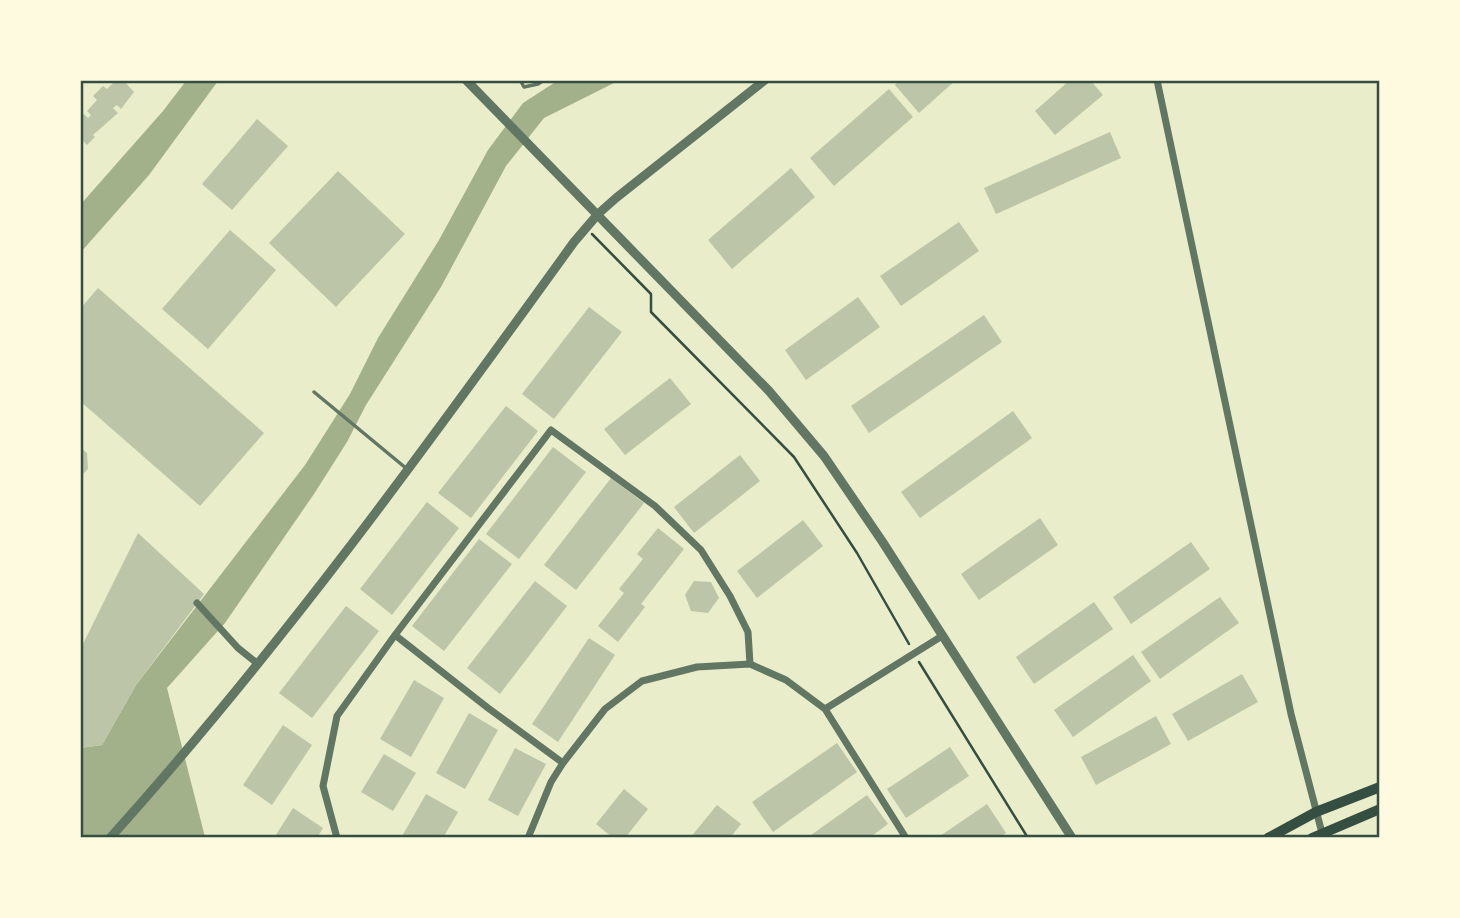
<svg xmlns="http://www.w3.org/2000/svg" width="1460" height="918" font-family="Raleway,sans-serif">
	<style>
		.water { fill: #a3b18a }
		.building { fill: #bcc5a7 }
		.lines { fill: none; stroke-linecap: round; stroke-linejoin: round }
		.path { stroke: #344e41; stroke-width: 2.5 }
		.service { stroke: #617663; stroke-width: 3.5 }
		.minor { stroke: #617663; stroke-width: 7 }
		.tertiary { stroke: #617663; stroke-width: 9 }
		.primary { stroke: #344e41; stroke-width: 10 }
		.neatline { fill: none; stroke: #344e41; stroke-width: 2.5 }
	</style>
	<rect width="100%" height="100%" fill="#e9edc9"/>
	<path class="water" d="M186,81H218L149,175L81,252V204L163,111Z
		M557,81H618L544,118L506,166L441,287L366,405L347,442L314,494L225,623L167,688L205,837H81L80,748L102,745L136,685L305,465L350,394L378,338L439,240L488,150L523,103Z"/>
	<path class="building" d="M116,80H123L134,92L121,109L117,105L113,108L118,113L93,135L95,137L87,145L83,141L80,143V117L84,114L88,118L91,115L87,111L97,100L93,96L103,86L107,89Z
		M899,80H956L919,113L895,85Z
		M1070,80H1090L1103,95L1055,135L1035,111Z
		M889,89L913,117L834,186L810,158Z
		M257,119L288,146L232,210L202,184Z
		M1110,132L1121,158L996,214L984,188Z
		M791,168L815,197L732,269L708,240Z
		M338,171L405,234L336,307L269,243Z
		M959,222L979,251L901,306L880,276Z
		M230,230L276,270L208,349L162,309Z
		M98,288L264,433L200,506L80,401V309Z
		M858,297L880,327L806,380L785,350Z
		M589,307L622,332L554,419L522,394Z
		M984,315L1002,342L869,433L851,406Z
		M670,378L691,404L625,455L604,429Z
		M506,406L538,431L471,518L438,493Z
		M1013,411L1032,438L920,518L901,492Z
		M80,447L87,453L88,469L80,477Z
		M553,447L586,472L519,559L486,534Z
		M740,455L760,481L694,533L674,507Z
		M611,478L644,503L576,590L544,565Z
		M427,502L459,528L392,615L360,589Z
		M1040,518L1058,545L979,600L961,574Z
		M803,520L823,546L757,598L737,571Z
		M658,528L684,549L641,604L645,607L618,642L598,626L624,593L619,589L643,559L637,554Z
		M138,533L204,594L136,685L102,745L80,748V650Z
		M479,539L512,564L444,651L412,626Z
		M1191,542L1210,569L1131,624L1113,597Z
		M535,581L567,606L500,694L467,668Z
		M694,581L711,582L719,598L708,613L691,611L685,595Z
		M1220,597L1239,623L1160,679L1141,652Z
		M1094,602L1113,629L1034,684L1016,657Z
		M346,606L379,631L312,718L279,693Z
		M589,638L615,655L558,742L532,724Z
		M1133,655L1151,681L1073,737L1054,710Z
		M1242,674L1258,702L1188,741L1172,714Z
		M414,680L444,698L411,757L380,739Z
		M469,713L498,730L465,789L436,773Z
		M1156,716L1171,744L1096,785L1081,757Z
		M283,725L312,745L272,805L243,785Z
		M837,743L857,772L773,832L752,802Z
		M950,747L969,776L906,818L887,789Z
		M515,748L546,764L518,816L488,800Z
		M384,754L416,773L393,811L361,792Z
		M624,789L648,809L625,838H613L596,824Z
		M426,794L458,812L443,838H401Z
		M867,795L888,824L869,838H807Z
		M987,804L1006,833L999,838H937Z
		M717,805L741,824L730,838H690Z
		M293,808L323,828L317,838H274Z"/>
	<g class="lines">
		<path class="path" d="M592,234L651,294V312L794,457L857,553L909,644
			M919,662L1028,838"/>
		<path class="service" d="M520,80L524,87L538,84L544,80
			M314,392L407,469"/>
		<path class="minor" d="M1157,80L1291,714L1322,833
			M197,603L238,648L258,664
			M395,635L551,430L655,506L701,550L730,596L748,632L750,664
			M825,709L906,838
			M337,838L323,786L337,716L395,635L488,708L563,763
			M528,838L551,782L563,763L605,709L642,681L697,667L750,664L786,680L825,709L942,636"/>
		<path class="tertiary" d="M466,80L769,391L824,456L882,541L1072,838
			M110,838C279,650 427,446 574,242L598,214L616,198L765,80"/>
		<path class="primary" d="M1268,838L1316,812L1380,787
			M1312,838L1380,809"/>
	</g>
	<rect width="1460" height="918" fill="none" stroke="#fefae0" stroke-width="164"/>
	<rect x="82" y="82" width="1296" height="754" class="neatline"/>
</svg>
